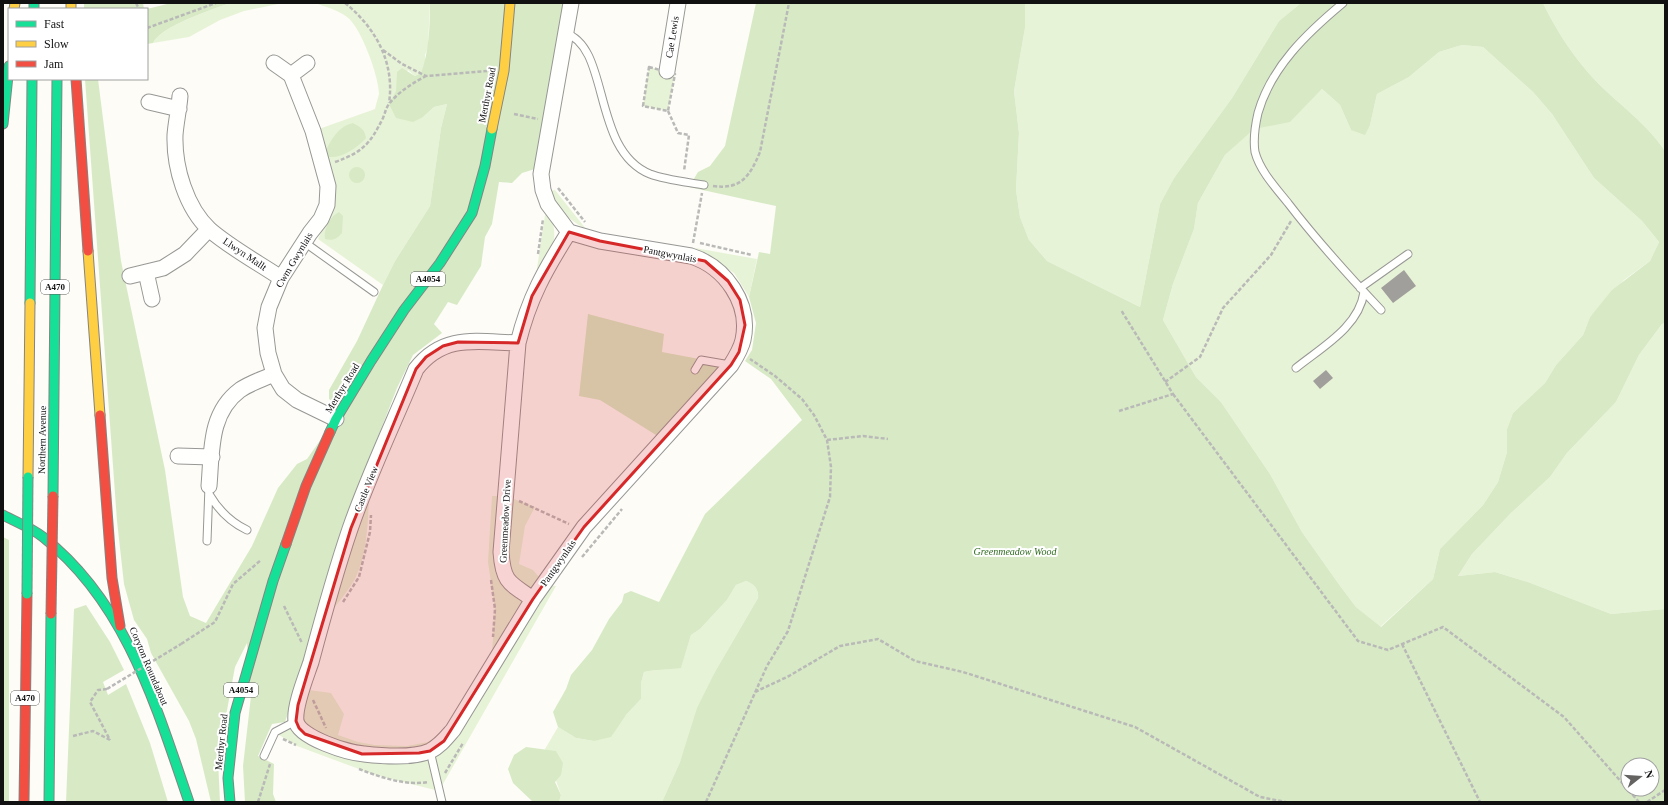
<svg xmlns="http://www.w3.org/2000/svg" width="1668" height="805" font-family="'Times New Roman',serif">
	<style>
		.green { fill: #e7f3d7 }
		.forest { fill: #d8eac5; fill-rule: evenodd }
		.building { fill: #a19f9c }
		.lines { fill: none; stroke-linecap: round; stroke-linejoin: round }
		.lane-casing { stroke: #979795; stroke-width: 9 }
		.street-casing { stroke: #979795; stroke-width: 17 }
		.fast-casing { stroke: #858482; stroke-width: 11 }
		.slow-casing { stroke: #858482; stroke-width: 11 }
		.jam-casing { stroke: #858482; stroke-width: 11 }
		.path { stroke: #b9b9b8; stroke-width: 2.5; stroke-dasharray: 4 2; stroke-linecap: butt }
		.lane { stroke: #fffffe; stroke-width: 7 }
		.street { stroke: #fffffe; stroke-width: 15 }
		.fast { stroke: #16e098; stroke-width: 9 }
		.slow { stroke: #ffcf43; stroke-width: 9 }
		.jam { stroke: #f24e42; stroke-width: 9 }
		.fast-bridge-casing { stroke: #858482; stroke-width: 11; stroke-linecap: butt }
		.jam-bridge-casing { stroke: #858482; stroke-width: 11; stroke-linecap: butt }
		.path-bridge { stroke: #b9b9b8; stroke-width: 2.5; stroke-dasharray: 4 2; stroke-linecap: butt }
		.fast-bridge { stroke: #16e098; stroke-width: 9 }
		.jam-bridge { stroke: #f24e42; stroke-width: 9 }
		.marked { fill: #d62828; fill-opacity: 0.2; stroke: #d62828; stroke-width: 3; stroke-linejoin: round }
		.labels { text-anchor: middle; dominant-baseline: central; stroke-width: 4; stroke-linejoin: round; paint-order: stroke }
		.shield { fill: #fff; stroke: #585858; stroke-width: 1 }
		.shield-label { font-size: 9px; font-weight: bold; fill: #111 }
		.street-label { font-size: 10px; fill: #111; stroke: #fff }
		.park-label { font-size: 10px; font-style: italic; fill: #2f6b1f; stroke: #fff }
	</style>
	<rect width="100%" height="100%" fill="#fdfcf7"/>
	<path class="green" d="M230,3H283L244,11L220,20L189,37L153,43C161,26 211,10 230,3Z
		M315,3H430L428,47L425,55V64L421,73L415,76L408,70L389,104L423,117L434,107L447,104L441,128L430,206L395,261L383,285L318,239L335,204V181L319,129L375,109C376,104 378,98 379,94C379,77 361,27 347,17C338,10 326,7 315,3Z
		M1025,3H1301L1279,21L1232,98L1174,178L1160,204L1140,307L1047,261L1029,240L1020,217L1016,190L1019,133L1014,91L1025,28Z
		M1543,3H1665V151C1643,118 1610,99 1586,70C1569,50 1554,26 1543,3Z
		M1462,45L1483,47L1533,92L1552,114L1594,178L1642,221L1659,242L1650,261L1624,280L1590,317L1583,335L1556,365L1545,383L1513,413L1507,429V452L1498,482L1483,505L1440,549L1433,579L1380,627L1356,607L1338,583L1302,532L1270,474L1221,402L1196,377L1163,320L1173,284L1194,229L1198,203L1225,155L1254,128L1290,121L1322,89L1340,105L1351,130L1370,125L1377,94L1409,77L1439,52Z
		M649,67L675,74L668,111L643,106Z
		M555,190L586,229C569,220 556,209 551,191Z
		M545,215L551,216C560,244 549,252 536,275Z
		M695,248L757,259L749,297L734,273Z
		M1665,323V609L1611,614L1528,582L1495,572L1458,576L1472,554L1510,514L1550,477L1567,453L1616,402L1639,355L1662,324Z
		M492,496H506L535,507L525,526L519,564L533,570L546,585L556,586L439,791L375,775L297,746L279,735L298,705L305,681L309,690L331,693L344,714L338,735L358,742L375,745L407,746L428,742L443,731L492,653L495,609L488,562Z
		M369,497C368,524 367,555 355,579C347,593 335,606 326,619Z
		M746,581C754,584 759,589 758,598L716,670L680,762L662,802H559L561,795L545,749L558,727L576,738L594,741L626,715L641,699V683L644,672C657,669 669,670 681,667L691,635L700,629L727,600L736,585Z"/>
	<path class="forest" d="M84,3H143L144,9H84Z
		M171,3H230C211,10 161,26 153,43L147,44V9Z
		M430,3H564L535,169L522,173L512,183L499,182L492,224L485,237L481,266L457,305L448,302L434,324L442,333L413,355L397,388L340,534L298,684L285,722L272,724L258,756L274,764L273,794L276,802H245L243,766L251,696L247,643L235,667L218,759L220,802H211L196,739L189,721L151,653L147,639L134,620L124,584L117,521L85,79H98L121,261L165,470L183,597L190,616L206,623L252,546L278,488L297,464L307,459L343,408L329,399V390L357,341L383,285L395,261L430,206L441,128L447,104L434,107L423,117L413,122L396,118L389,104L396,91L397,72L402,68L415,76L421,73C429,52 430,26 430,3Z
		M756,3H1025V28L1014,91L1019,133L1016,190L1020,217L1029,240L1047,261L1140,307L1160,204L1174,178L1232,98L1279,21L1301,3H1543C1554,26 1569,50 1586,70C1610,99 1643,118 1665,151V323L1662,324L1639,355L1616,402L1567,453L1550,477L1510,514L1472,554L1458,576L1495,572L1528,582L1611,614L1665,609V802H662L680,762L697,708L716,670L758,598C759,589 754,584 746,581L736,585L727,600L700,629L691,635L681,668C669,670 657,669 644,672L641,683V699L626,715L611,737L594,741L576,738L558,727L553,712L566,689L571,675L592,650L609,619L622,602L624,594L631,591L659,602L705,514L802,420L771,379L745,361L752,350L756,323L749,297L759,252L770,254L776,206L689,187L698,172L710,166L725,146ZM1462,45L1483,47L1533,92L1552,114L1594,178L1642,221L1659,242L1650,261L1612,290L1590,317L1583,335L1556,365L1545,383L1513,413L1507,429V452L1498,482L1483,505L1440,549L1433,579L1381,627L1356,607L1338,583L1302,532L1270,474L1221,402L1196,377L1163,320L1173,284L1194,229L1198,203L1225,155L1254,129L1290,122L1322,89L1340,105L1351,130L1365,135L1370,125L1377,94L1409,77L1439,52ZM1628,765H1652V789H1628Z
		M353,123C360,127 365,129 366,138C357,148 343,158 329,157L326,150C332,138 339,126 353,123Z
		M349 175a8 8 0 1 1 16 0a8 8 0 1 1-16 0Z
		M339,212L343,216L342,233C337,239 333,241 325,239C323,230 330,216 339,212Z
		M588,314L664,334L662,352L731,365L664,440L600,400L579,396Z
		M3,537L9,540V802H3Z
		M86,605L110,642L124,670L103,682L108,695L126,684L150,743L168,802H66L74,609Z
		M526,747L556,751L563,763L561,775L555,782L561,795L559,802H533L513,783L508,769L514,755Z"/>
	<path class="building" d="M1404,270L1416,286L1393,303L1381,288Z
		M1326,370L1333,378L1320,389L1313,381Z"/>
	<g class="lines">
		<g class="lane-casing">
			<path id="lane" d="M1343,3C1307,33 1271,67 1258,113C1255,126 1253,139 1255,152C1260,171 1276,188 1288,203C1317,241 1348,275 1381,310
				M565,33C611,47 591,150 650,174C666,180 687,182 704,185
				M304,242L374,292
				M1360,288L1408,254
				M1296,368C1322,347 1359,327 1364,292
				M695,370L701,360L730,365
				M209,494C219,511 230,522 247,530
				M207,541L209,486
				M430,751L442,802
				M264,756L275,732L296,721"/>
		</g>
		<g class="street-casing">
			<path id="street" d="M274,63L291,75L313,131L328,186L327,205L321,219L310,233L281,278L269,307L265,328L268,353L274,374L283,389L297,400L336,419
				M667,71L678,3
				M291,75L307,63
				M180,96C179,109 176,122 175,135C174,167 186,208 210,230C231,248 257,262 281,278
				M149,102L179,109
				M146,272L152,299
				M130,276L163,268L185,254L209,229
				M518,343C478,342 444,333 416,369C394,422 369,474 350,529C335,573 323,617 311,662C306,677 294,706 296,721C299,738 349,753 364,754C382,756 414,758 430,751C440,746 446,738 453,730L533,599C509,583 503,582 501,552L518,343C529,298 545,270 569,232
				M178,456L212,457
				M209,486C212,451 209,413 240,390C250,383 263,379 274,374
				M533,599L584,527L731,365C736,357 741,349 743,340C751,303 725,267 691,256L600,241L569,232L548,204L543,190L541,174L571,3"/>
		</g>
		<g class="fast-casing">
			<path id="fast" d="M34,3V9
				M3,124L9,66
				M30,303L32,79
				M330,432L336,419L371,361L404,310L440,263L472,213L485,166L492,129
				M53,496L57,79
				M3,515C16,522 32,528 43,537C126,602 156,706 189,802
				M49,802L51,614
				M230,802L228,778L235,713L273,581L286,544"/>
		</g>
		<g class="slow-casing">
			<path id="slow" d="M71,3V9
				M14,9L15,3
				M492,129L504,71L510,3
				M88,251L100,415
				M28,477L30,303"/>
		</g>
		<g class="jam-casing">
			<path id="jam" d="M76,79L88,251
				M100,415L112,578L120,626
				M286,544L306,486L330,432
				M24,802L27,594"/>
		</g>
		<path class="path" d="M136,3L139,9
			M345,3C376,28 395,63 389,103
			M147,28L216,3
			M383,50L402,64L426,76L487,71
			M649,67L675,74L668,111L643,106Z
			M668,111L678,133L689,135L684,171
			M514,114L538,119
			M335,162C363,152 370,144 383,118C385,113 386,108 389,104C398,92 413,83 426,76
			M713,186C741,190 750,176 760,152L789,3
			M558,188L585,222
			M693,243L702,193
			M700,243L752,255
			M538,254L543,219
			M1165,382L1200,357L1223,308L1271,255L1291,221
			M1173,394L1358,641L1388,650L1443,627L1564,717L1639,802
			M1119,411L1173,394L1121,310
			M827,440L863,436L888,439
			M519,501L569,524
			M582,557L622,509
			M491,580L495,609L493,637
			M343,602L359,577L370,532L371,515
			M284,606L302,643
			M181,644L215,622L233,584L261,560
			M1402,644L1480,802
			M107,689L98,690L90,702L110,740
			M755,692L789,676L840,646L878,639L915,661L963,672L1135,727L1260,797L1286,802
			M313,700L326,728
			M73,736L93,731L110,740
			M3,739H4
			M283,739L296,745
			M359,769C380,777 405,786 428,782
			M445,773L463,743
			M258,802L270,764
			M706,802L767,666L788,631L830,497L831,467L827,440L814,415L802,399L775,376L750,359
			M1647,802L1665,790"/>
		<use href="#lane" class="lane"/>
		<use href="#street" class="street"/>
		<use href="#fast" class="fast"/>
		<use href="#slow" class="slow"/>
		<use href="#jam" class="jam"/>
		<g class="fast-bridge-casing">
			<path id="fast-bridge" d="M27,594L28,477"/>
		</g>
		<g class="jam-bridge-casing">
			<path id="jam-bridge" d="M51,614L53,496"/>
		</g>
		<path class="path-bridge" d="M107,689L181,644"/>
		<use href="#fast-bridge" class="fast-bridge"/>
		<use href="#jam-bridge" class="jam-bridge"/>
	</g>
	<path class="marked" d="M569,232L600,241L705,261L728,281L740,300L745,325L739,352L731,365L584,527L533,599L444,741L430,751L419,753L362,754L305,734L299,728L296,721L298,705L351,528L416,369L426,357L443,346L458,342L518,343L532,296Z"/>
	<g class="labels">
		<g class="shield">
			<rect x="411" y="272" width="34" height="14" rx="3"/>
			<rect x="41" y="280" width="28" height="14" rx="3"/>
			<rect x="224" y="683" width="34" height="14" rx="3"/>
			<rect x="11" y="691" width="28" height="14" rx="3"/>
		</g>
		<g class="shield-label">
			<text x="428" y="279">A4054</text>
			<text x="55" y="287">A470</text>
			<text x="241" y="690">A4054</text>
			<text x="25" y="698">A470</text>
		</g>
		<g class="street-label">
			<text transform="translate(672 37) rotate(-81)">Cae Lewis</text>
			<text transform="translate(487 95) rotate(-79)">Merthyr Road</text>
			<text transform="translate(245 254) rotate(34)">Llwyn Mallt</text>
			<text transform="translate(670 254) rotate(11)">Pantgwynlais</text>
			<text transform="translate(294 260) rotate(-59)">Cwm Gwynlais</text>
			<text transform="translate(342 388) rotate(-59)">Merthyr Road</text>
			<text transform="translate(42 440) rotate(-89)">Northern Avenue</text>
			<text transform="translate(366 489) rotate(-68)">Castle View</text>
			<text transform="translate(505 521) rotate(-87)">Greenmeadow Drive</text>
			<text transform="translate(558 563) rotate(-55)">Pantgwynlais</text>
			<text transform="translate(149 666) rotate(67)">Coryton Roundabout</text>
			<text transform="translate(221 742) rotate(-84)">Merthyr Road</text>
		</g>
		<g class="park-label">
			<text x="1015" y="551">Greenmeadow Wood</text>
		</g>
	</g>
	<rect width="1668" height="805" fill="none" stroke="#111111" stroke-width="8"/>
	<rect x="8" y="8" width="140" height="72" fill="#ffffff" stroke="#a0a0a0"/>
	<rect x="16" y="21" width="20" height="6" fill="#16e098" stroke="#a0a0a0"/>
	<text x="44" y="28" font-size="12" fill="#111111">Fast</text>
	<rect x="16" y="41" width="20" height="6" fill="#ffcf43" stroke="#a0a0a0"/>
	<text x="44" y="48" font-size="12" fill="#111111">Slow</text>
	<rect x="16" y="61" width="20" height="6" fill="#f24e42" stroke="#a0a0a0"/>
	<text x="44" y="68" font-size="12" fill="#111111">Jam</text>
	<g transform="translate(1640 777) rotate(73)"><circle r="19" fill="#ffffff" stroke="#a0a0a0"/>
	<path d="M0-3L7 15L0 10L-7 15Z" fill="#646362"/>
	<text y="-6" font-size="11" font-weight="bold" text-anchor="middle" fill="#111111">N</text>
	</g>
</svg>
